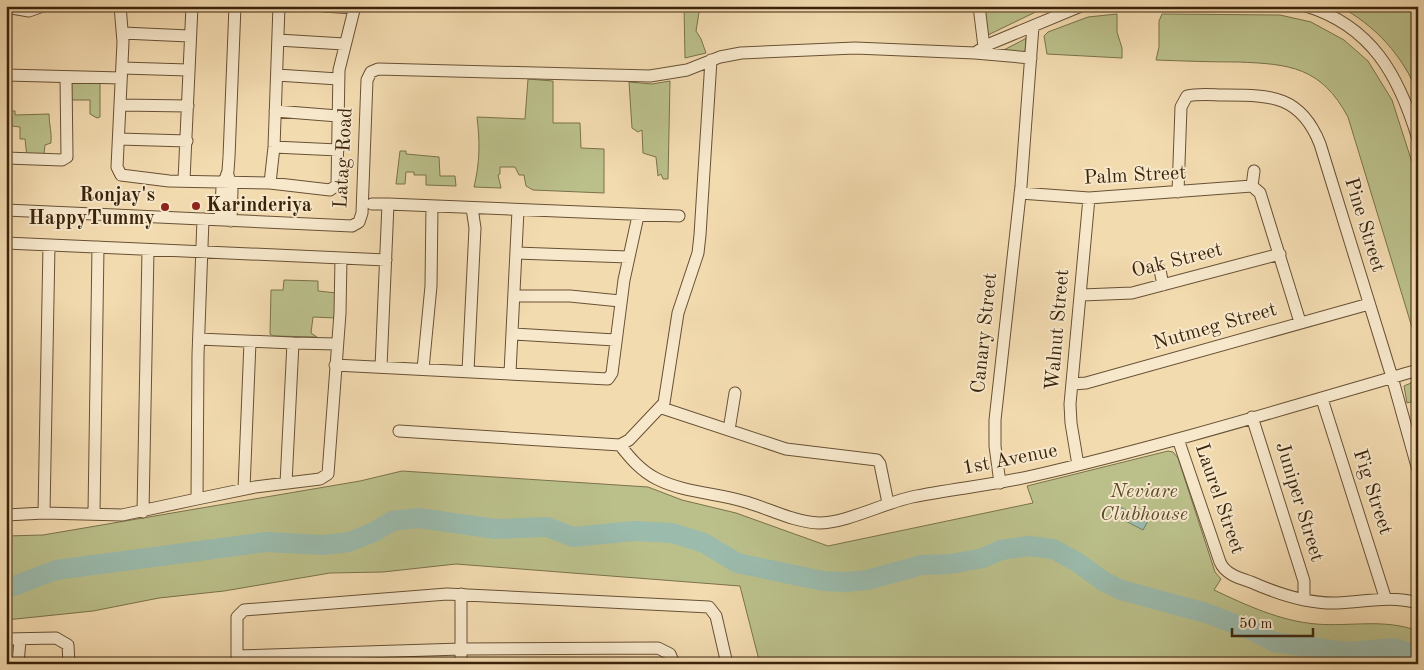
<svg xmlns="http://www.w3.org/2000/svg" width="1424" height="670" font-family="'Old Standard TT',serif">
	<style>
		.green { fill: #bbc08b; stroke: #7a724b }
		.water { fill: #9bbbad; stroke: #747e6c }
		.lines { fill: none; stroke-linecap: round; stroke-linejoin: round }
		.river { stroke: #9bbbad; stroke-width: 20 }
		.minor-casing { stroke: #685134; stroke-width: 13 }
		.minor { stroke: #f7e8cc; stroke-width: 11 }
		.poi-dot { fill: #8f2418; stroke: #f7e8cc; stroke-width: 2 }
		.labels { text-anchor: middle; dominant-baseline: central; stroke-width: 4; stroke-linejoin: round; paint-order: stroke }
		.street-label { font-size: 20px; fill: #3a230b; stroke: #f7e8cc }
		.poi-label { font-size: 20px; font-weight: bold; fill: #3a230b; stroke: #f7e8cc; text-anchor: end }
		.park-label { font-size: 20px; font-style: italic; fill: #5a4a2b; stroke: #f7e8cc }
	</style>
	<rect width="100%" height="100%" fill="#f3dbb0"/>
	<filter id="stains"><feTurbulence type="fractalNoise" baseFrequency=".004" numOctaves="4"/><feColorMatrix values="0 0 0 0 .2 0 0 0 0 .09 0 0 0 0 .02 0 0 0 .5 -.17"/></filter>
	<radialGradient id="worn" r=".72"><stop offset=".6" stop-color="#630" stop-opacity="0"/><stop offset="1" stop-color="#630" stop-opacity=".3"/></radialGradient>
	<path class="green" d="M684,6H700L696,31L701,39L706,53L685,58Z
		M982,6H1048L988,35Z
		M1339,6H1418V93C1402,55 1376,26 1339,6Z
		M1117,14V32L1122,48V58L1047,54L1044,36L1048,32L1088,17Z
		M1162,14L1280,15L1311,22L1344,40L1368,61L1392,100L1418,181V333L1414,334L1348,117C1321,67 1290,64 1238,62C1210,62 1183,61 1156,60L1159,47V21Z
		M1026,38L1025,53L1000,52L1023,40Z
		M528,79L553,81V123H580L581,148L604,149V193L533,190L526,186L524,175H519L515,167H500V174L498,175L501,188L474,187C480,162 480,142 477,117L525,119Z
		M100,80V117L97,118L90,114V100H71V81Z
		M670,81L668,179H663L661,174L658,176L656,157L643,153L642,130L638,132L632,128L629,82L652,84Z
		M9,111H15V115L49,114C49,125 52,132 51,143L45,145L44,154L27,157L25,139H20V127L12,126V117L9,116Z
		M400,151H406V154L439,157L440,176H455L456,186L426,185V175H414V172H406L405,184H396Z
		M284,280L318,281V291L337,293L335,318L313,317L311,333L317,337L273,336L270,334L271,290H283Z
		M1418,380V400L1407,403L1404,386Z
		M1168,451L1173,452L1178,458L1215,572L1221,579L1214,590C1246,605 1280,621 1316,624C1350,627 1384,618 1418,631V664H760L740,586L456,564L383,572L330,573L224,591L159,598L93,611L6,620V536L43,535L360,481L402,471L648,487L682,500L736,513L828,546L1033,503L1027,486Z"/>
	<path class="water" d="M1114,504L1148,521L1143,530L1110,513Z"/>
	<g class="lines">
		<path class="river" d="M6,587L14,586L56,570L266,542L324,545L349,542L374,532L392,521L418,518L496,529L547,527L573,537L634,531L672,533L704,543L737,563L823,581L846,582L867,580L922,565L951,564L983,558L1001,550L1029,546L1053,549L1077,562L1103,581L1121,590L1206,613L1253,631L1274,642L1347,652L1394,648L1418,656"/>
		<g class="minor-casing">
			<path id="minor" d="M120,6L123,42L117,167L121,175L169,181L270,183L330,190L337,185L339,70L355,6
				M323,6L354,8
				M979,6L984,47
				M1306,6C1372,26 1399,76 1418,139
				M6,7L29,11L43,6
				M123,33L189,36
				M278,40L344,44
				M975,53L987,45L1081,6
				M122,68L188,70
				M6,75L121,78
				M277,75L338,79
				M120,105L188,106
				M275,111L338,116
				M119,139L187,141
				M274,147L338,150
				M6,158L62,160L67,157L66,77
				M228,175L232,190L231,221
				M184,180L192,6
				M270,183L274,147L279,6
				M1252,186L1260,193L1300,322
				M1252,186L1254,171
				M1178,192L1181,107L1187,96C1199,93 1214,95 1226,95C1272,95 1301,96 1320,144L1392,377L1418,470
				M1020,193L1089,198L1252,186
				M372,204H388
				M6,210L352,226L359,222L362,213L367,80L371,72L378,69L650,76L687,70L720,57L741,53L855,48L975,53L1031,58
				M220,220L222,188L228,171L229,157L235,6
				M6,243L386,260
				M516,253L628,257
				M1160,270L1163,285
				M1082,295L1132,293L1280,254
				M515,296H570L620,301
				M514,334L615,340
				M199,339L293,343
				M335,365L608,379L612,373L624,280L638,216
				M381,367L388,204L679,216
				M423,369L431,286L432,206
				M468,371L475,228L472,208
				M510,373L518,210
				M1072,384L1086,383L1369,304
				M1322,399L1385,597
				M662,408L786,449L877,460L880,464L888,503
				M1252,417L1304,581V600
				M729,430L735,393
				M399,431L620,445L629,440L664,403L678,313L698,253L700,235L711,60
				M1178,439L1220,562C1225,574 1239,578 1251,582C1278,594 1307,604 1337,603C1366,602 1390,595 1418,603
				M620,445C630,458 641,471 657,479C685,493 717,493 746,502C770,509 794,522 819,523C846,523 884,503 912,497C952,489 993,485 1032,476C1162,446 1290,407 1418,370
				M1078,465L1071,423L1070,404L1089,198
				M286,483L293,343L337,344
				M1000,483L995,446V420L1021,186L1033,26
				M244,489L250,342
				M197,499L255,487L320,479L328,474L340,313L341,258
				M143,512L148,250
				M44,513L49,245
				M94,513L98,247
				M6,515L44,513L122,515L197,499L198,355L203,219
				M461,594V664
				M6,639L56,638L68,645L69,664
				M237,656L461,649L658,648L670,654L674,664
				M18,664L20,640
				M237,664V617L244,610L447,594L709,607L716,616L727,664"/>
		</g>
		<use href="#minor" class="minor"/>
	</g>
	<g class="poi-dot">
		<circle cx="196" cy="206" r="5"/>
		<circle cx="165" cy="207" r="5"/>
	</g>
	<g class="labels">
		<g class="street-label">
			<text transform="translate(344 158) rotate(-87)">Latag Road</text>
			<text transform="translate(1135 176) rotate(-3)">Palm Street</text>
			<text transform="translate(1364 225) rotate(73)">Pine Street</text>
			<text transform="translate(1177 261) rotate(-14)">Oak Street</text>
			<text transform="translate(1215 327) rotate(-16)">Nutmeg Street</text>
			<text transform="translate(1058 330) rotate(-85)">Walnut Street</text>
			<text transform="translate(985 333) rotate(-84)">Canary Street</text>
			<text transform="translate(1010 460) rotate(-11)">1st Avenue</text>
			<text transform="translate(1372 492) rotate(72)">Fig Street</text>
			<text transform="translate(1219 499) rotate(71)">Laurel Street</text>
			<text transform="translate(1299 502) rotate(73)">Juniper Street</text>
		</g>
		<g class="poi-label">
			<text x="155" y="196">Ronjay's<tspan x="155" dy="23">HappyTummy</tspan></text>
			<text x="206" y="206" text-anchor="start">Karinderiya</text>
		</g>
		<g class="park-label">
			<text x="1144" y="492">Neviare<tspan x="1144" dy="23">Clubhouse</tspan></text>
		</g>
	</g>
	<rect width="1424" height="670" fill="none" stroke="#f3dbb0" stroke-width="25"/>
	<rect x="8" y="8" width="1409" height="655" fill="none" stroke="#3a230b" stroke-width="2.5"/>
	<rect x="12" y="12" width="1399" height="645" fill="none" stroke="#3a230b"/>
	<path d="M1232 628v8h81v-8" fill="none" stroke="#3a230b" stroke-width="2.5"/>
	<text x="1239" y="628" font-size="15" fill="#3a230b" stroke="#f7e8cc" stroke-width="4" paint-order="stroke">50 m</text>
	<rect width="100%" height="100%" filter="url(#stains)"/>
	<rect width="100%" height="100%" fill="url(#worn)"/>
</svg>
